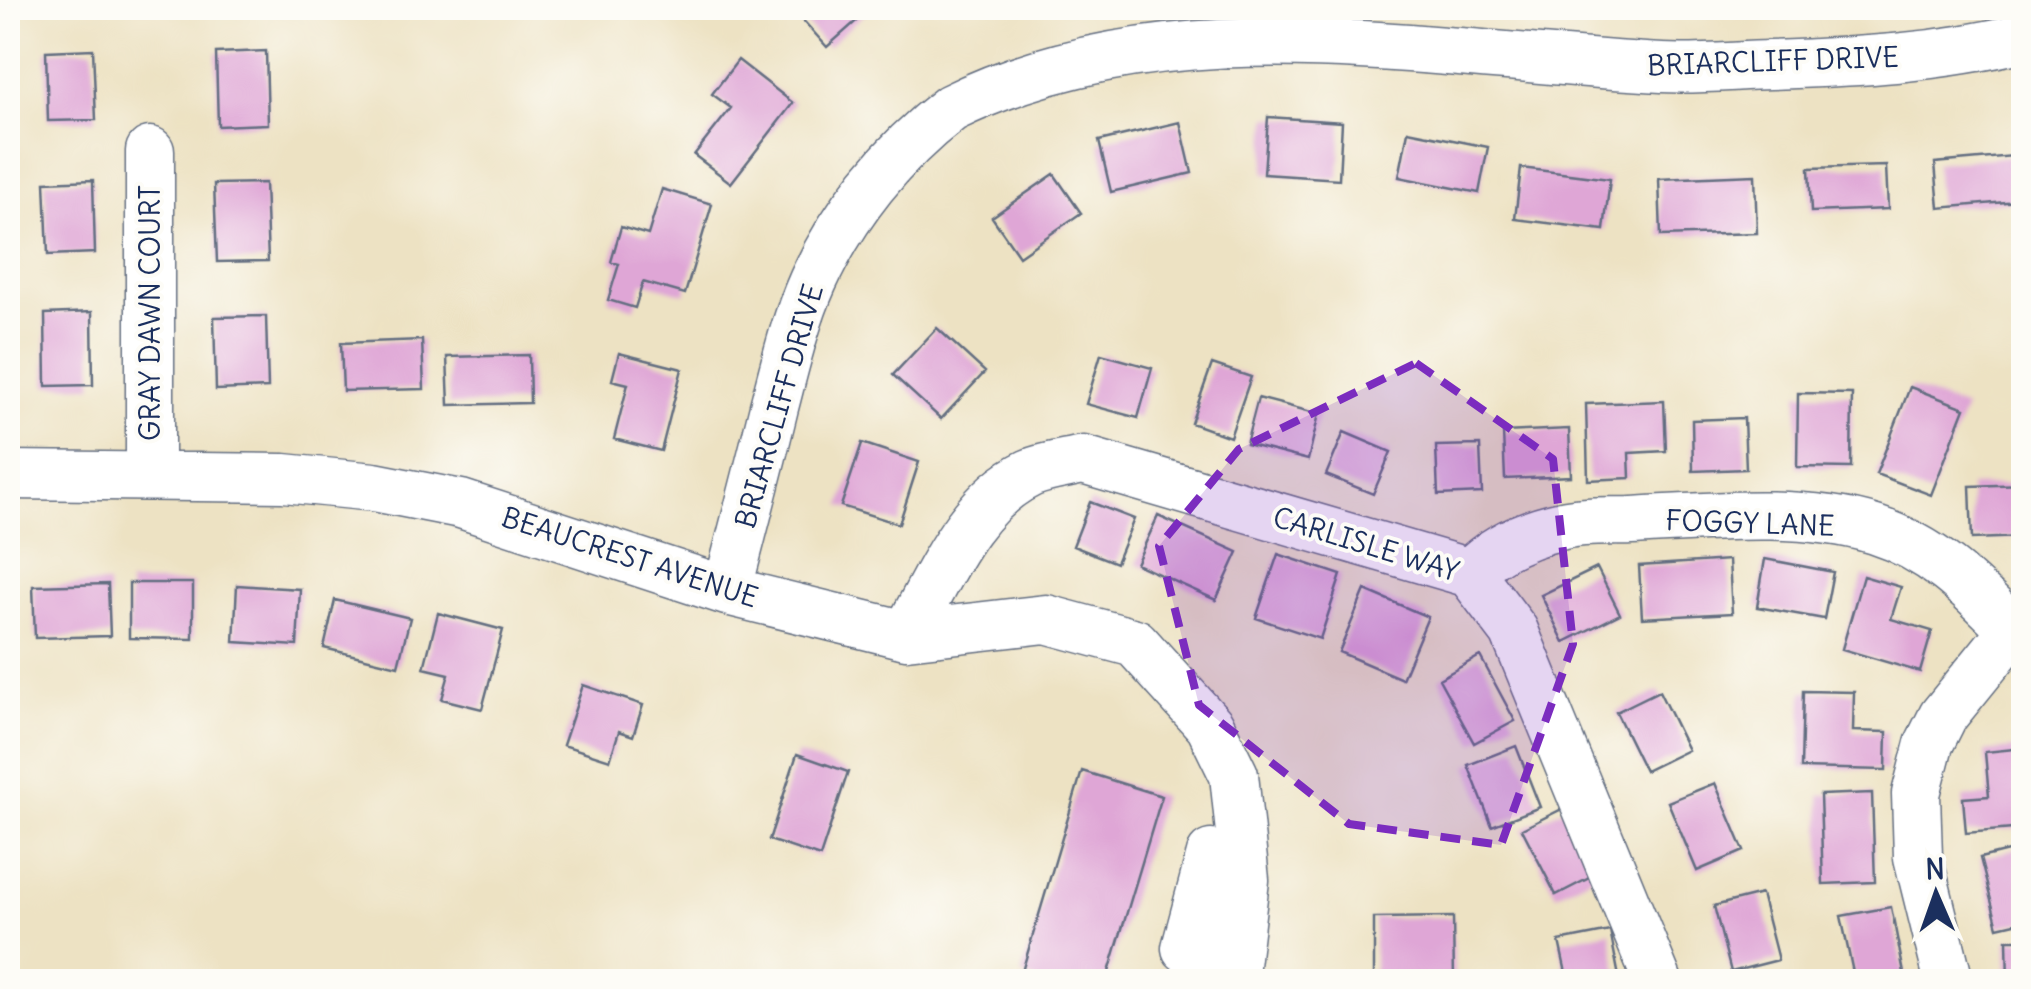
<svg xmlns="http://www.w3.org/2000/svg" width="2031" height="989" font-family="Delius,sans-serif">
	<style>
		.building { fill: #dfa6d6 }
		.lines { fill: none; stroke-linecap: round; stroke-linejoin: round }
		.minor-casing { stroke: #646e81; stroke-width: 51 }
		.minor { stroke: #fff; stroke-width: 48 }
		.marked { fill: #7b2cbf; fill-opacity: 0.2; stroke: #7b2cbf; stroke-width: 8; stroke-dasharray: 20 12; stroke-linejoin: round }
		.labels { text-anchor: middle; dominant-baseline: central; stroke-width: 8; stroke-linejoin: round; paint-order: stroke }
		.street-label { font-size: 28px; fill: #1b2f5e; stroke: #fdfcf7 }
	</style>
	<rect width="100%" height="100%" fill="#fdfcf7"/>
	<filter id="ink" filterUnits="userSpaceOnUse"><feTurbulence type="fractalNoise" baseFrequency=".01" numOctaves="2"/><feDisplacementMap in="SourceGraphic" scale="20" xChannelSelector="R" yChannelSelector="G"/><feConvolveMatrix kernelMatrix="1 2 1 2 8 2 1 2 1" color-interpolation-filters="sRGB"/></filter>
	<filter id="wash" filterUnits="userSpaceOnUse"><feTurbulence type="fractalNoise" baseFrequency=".0048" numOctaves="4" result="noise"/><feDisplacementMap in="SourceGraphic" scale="40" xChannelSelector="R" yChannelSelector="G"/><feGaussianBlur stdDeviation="2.25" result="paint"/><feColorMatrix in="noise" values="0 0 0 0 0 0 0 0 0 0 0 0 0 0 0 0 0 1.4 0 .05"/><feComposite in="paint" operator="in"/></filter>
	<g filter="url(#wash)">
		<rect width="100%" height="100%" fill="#ede2c3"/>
		<g id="blocks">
			<path class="building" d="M792,8H871L827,47Z
				M93,49L96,120L48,121L46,51Z
				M266,51L268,124L218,126L216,53Z
				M738,60L793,103L731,183L694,155L731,108L712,94Z
				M1268,117L1342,122L1339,179L1264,174Z
				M1180,122L1192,173L1111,192L1099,141Z
				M1408,131L1488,147L1479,193L1399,177Z
				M2013,156L2017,201L1939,208L1935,163Z
				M1886,166L1888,209L1811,212L1809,168Z
				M1521,168L1610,179L1604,230L1515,219Z
				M1054,174L1081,213L1019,256L992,217Z
				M1755,175L1757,233L1661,236L1659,179Z
				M93,180L95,253L48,255L45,182Z
				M265,183L268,261L217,262L214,184Z
				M662,189L712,204L685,294L643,282L635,308L608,300L619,264L611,262L621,227L648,235Z
				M92,312L93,385L46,386L45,314Z
				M266,316L268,388L216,390L214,317Z
				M937,328L985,372L941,419L893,375Z
				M422,340L424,389L343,391L341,343Z
				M619,353L682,369L661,451L614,439L628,384L612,380Z
				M1101,354L1152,368L1138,418L1086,404Z
				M529,355L530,403L449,405L447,357Z
				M1212,364L1251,377L1230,437L1191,423Z
				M1910,387L1965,408L1931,495L1876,474Z
				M1798,393L1852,394L1851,468L1797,467Z
				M1258,398L1319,414L1308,460L1246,444Z
				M1664,401L1666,451L1629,453L1630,478L1588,480L1586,404Z
				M1744,418L1746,469L1693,471L1692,420Z
				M1569,429L1571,476L1505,479L1503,432Z
				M1344,432L1391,452L1373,494L1326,475Z
				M862,443L919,462L899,524L841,506Z
				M1480,445L1482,493L1438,495L1436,446Z
				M2024,484V537L1972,539L1970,486Z
				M1090,502L1134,519L1116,563L1073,546Z
				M1158,516L1238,552L1216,600L1136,564Z
				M1278,554L1341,575L1320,639L1256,618Z
				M1765,559L1833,572L1824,619L1757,607Z
				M1729,560L1732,613L1642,618L1639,566Z
				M1597,568L1620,614L1564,642L1541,595Z
				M1863,576L1901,587L1891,619L1932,631L1920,672L1842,649Z
				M129,583H193V639L129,638Z
				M108,584L110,636L35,638L33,586Z
				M237,585L300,589L297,646L234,642Z
				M1365,590L1428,617L1402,679L1339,652Z
				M335,600L410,618L398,666L324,648Z
				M438,613L503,630L482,709L442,699L449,674L424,668Z
				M1480,656L1515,721L1474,743L1439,679Z
				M583,685L643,705L633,736L619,731L610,760L563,745Z
				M1659,691L1688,750L1645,771L1616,712Z
				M1803,691L1854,692L1853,731L1887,732L1886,770L1801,768Z
				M1516,746L1540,807L1492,826L1468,765Z
				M2024,748V828L1966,833L1963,798L1989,796L1985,752Z
				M797,754L848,772L820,857L769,840Z
				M1082,771L1162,796L1106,982H1042L1021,975Z
				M1715,783L1744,851L1697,871L1668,802Z
				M1872,793L1875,882L1823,884L1820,795Z
				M1564,808L1597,874L1556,895L1522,829Z
				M2024,847V921L1998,927L1980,858Z
				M1761,894L1778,960L1731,972L1714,906Z
				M1891,907L1905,978L1855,982L1841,916Z
				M1453,917L1454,982H1374V918Z
				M1610,931L1620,982H1568L1559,941Z
				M2007,940H2024V982H2008Z"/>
		</g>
	</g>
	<g filter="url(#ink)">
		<use href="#blocks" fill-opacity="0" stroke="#646e81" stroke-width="2.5"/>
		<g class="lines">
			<g class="minor-casing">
				<path id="minor" d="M150,151V476
					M8,475L284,478L374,487L461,504L727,591L906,635L1046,619L1135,643L1210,726L1234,775L1245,880L1233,982
					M1470,573C1494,547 1527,533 1563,525C1584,520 1609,522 1632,521C1706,517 1804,507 1875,530C1932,548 1970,586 2010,627
					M727,591C743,530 759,469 774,407C785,365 795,321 813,281C844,213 892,153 951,108C1169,0 1418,55 1662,68C1698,70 1734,66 1770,65C1856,62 1939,58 2024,37
					M906,635C938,579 967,503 1030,473C1046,466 1066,464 1083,460L1470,573L1514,631L1658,982
					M1211,854L1186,948L1235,965
					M1949,982L1918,857L1916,794L1929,744L1943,716L2024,616"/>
			</g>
			<use href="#minor" class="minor"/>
		</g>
	</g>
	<path class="marked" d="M1416,363L1553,459L1573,644L1501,845L1349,824L1199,705L1159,546L1239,449Z"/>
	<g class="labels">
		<g class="street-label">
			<text transform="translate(1773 61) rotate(-2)">BRIARCLIFF DRIVE</text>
			<text transform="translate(150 313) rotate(-90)">GRAY DAWN COURT</text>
			<text transform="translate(779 406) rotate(-74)">BRIARCLIFF DRIVE</text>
			<text transform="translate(1750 523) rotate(2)">FOGGY LANE</text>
			<text transform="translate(1366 544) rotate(17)">CARLISLE WAY</text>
			<text transform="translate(630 557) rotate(18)">BEAUCREST AVENUE</text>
		</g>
	</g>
	<rect width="2031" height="989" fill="none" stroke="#fdfcf7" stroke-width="40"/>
	<g transform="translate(1936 894) rotate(358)" stroke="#fdfcf7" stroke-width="8" paint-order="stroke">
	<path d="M0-8L18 38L0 25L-18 38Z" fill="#1b2f5e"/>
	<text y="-15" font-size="28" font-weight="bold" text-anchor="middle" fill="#1b2f5e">N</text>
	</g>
</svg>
